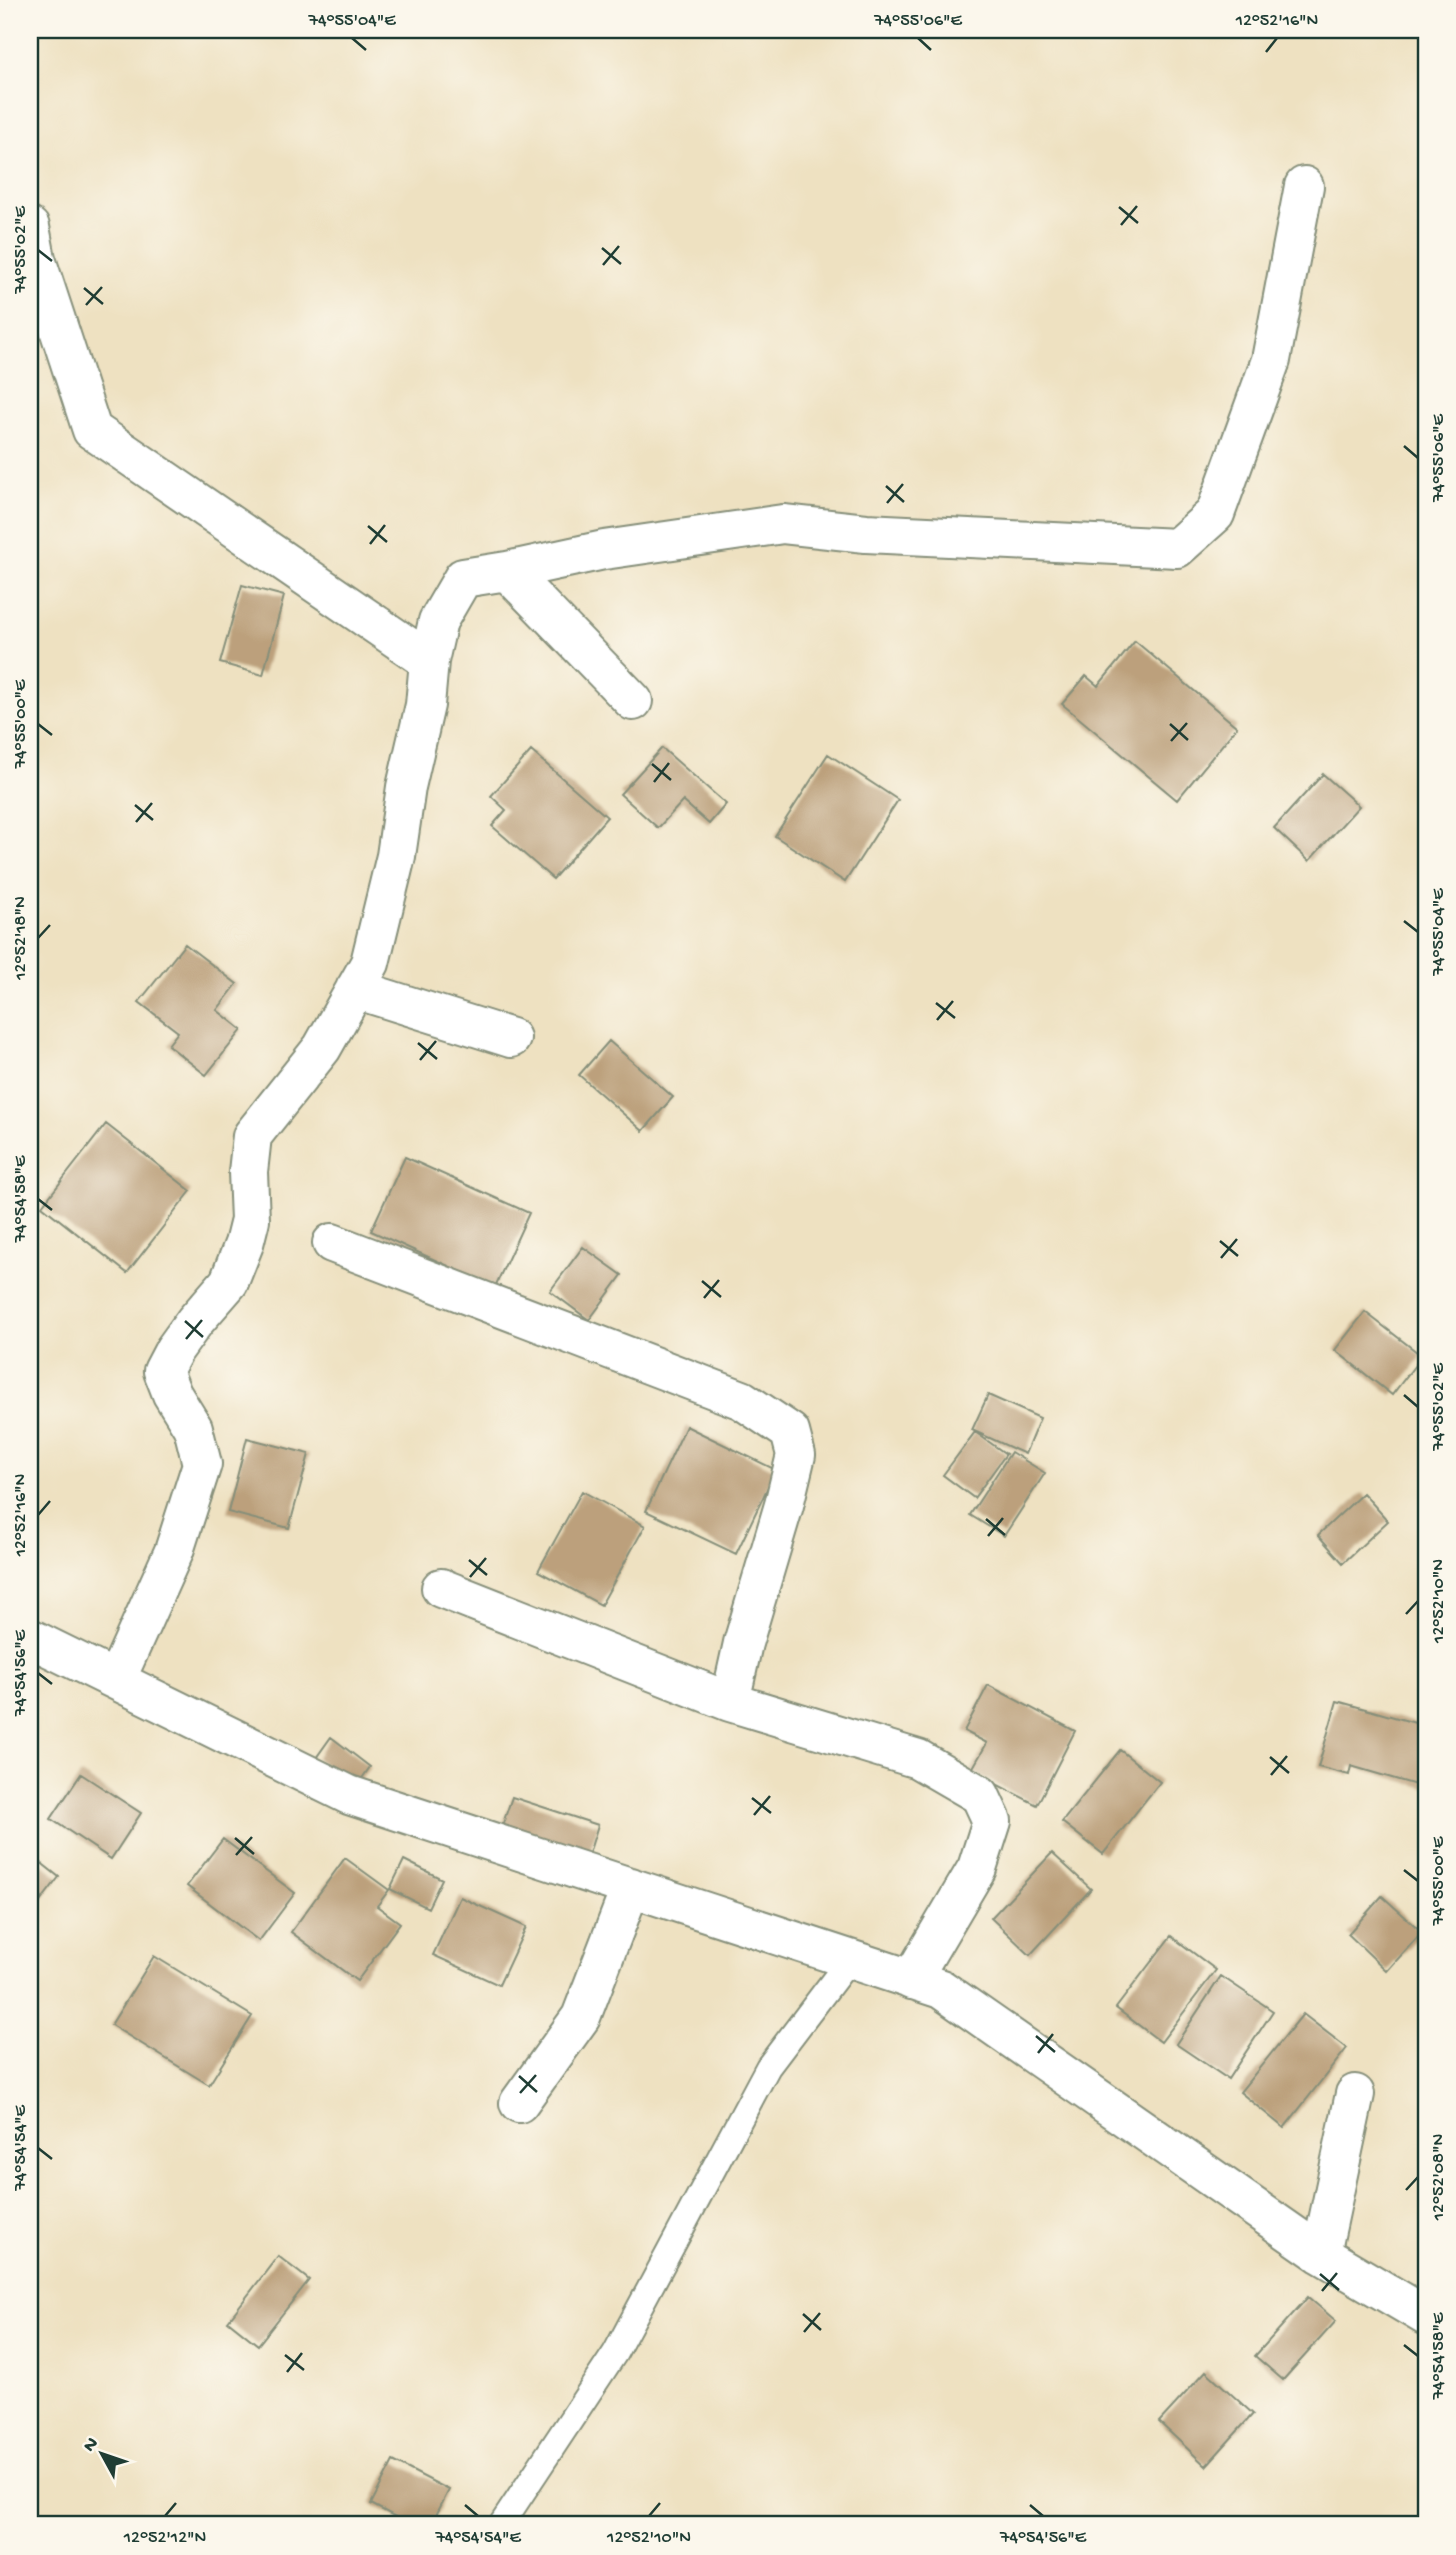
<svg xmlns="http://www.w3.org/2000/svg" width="1456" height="2555" font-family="'Gochi Hand',sans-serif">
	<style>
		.building { fill: #bca07b }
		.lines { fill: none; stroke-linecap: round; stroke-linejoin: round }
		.service-casing { stroke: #868f7a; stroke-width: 28 }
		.minor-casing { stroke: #868f7a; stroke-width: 42 }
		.service { stroke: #fff; stroke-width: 24 }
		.minor { stroke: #fff; stroke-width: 38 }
		.ticks { fill: none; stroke: #1f3d34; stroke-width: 2.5 }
		.neatline { fill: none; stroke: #1f3d34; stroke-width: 2.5 }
		.ticks-label { font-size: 18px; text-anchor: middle; fill: #1f3d34 }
	</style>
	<rect width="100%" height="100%" fill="#fbf7ec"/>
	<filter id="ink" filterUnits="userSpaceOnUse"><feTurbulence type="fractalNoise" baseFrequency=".0143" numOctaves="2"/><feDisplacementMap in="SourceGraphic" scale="14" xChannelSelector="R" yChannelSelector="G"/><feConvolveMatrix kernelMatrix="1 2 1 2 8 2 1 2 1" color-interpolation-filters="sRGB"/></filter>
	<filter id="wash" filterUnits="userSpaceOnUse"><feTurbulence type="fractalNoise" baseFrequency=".00686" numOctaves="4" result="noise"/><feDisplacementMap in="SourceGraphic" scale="28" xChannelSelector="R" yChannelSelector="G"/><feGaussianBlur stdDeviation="1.57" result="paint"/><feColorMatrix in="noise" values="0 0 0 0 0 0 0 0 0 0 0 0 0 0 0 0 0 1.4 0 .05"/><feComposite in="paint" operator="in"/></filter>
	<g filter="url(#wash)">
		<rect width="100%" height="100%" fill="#eee1c1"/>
		<g id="blocks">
			<path class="building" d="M242,585L284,596L263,675L220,663Z
				M1135,641L1237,727L1177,800L1062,704L1086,676L1098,686Z
				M662,748L726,804L709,824L683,801L658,828L620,794Z
				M531,751L607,817L553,879L492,826L506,810L491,796Z
				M828,754L898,800L845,882L775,836Z
				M1323,774L1359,806L1309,861L1274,828Z
				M185,944L237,984L217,1010L242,1030L206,1075L168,1045L178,1032L139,1002Z
				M609,1041L673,1097L643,1131L579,1075Z
				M106,1124L191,1191L127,1273L42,1206Z
				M405,1157L529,1213L495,1287L371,1231Z
				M583,1247L622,1275L589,1320L550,1291Z
				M1365,1312L1422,1356L1392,1395L1335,1350Z
				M988,1395L1040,1418L1025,1454L972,1430Z
				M686,1426L776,1470L736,1554L646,1511Z
				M975,1432L1006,1454L974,1498L943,1475Z
				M247,1438L309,1454L289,1528L228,1512Z
				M1011,1452L1045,1473L1004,1536L970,1515Z
				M582,1491L645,1526L601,1605L538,1571Z
				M1363,1493L1388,1521L1343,1563L1318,1535Z
				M988,1685L1075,1731L1037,1805L971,1771L987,1743L964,1731Z
				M1337,1701L1426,1726V1788L1351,1766L1349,1775L1318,1767Z
				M331,1737L370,1767L355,1788L316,1758Z
				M1120,1750L1160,1782L1103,1854L1062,1822Z
				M81,1774L141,1813L111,1859L51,1819Z
				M512,1797L598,1825L586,1863L499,1835Z
				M223,1839L295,1893L259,1941L187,1886Z
				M1052,1853L1091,1889L1030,1955L991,1918Z
				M30,1854L59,1877L30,1915Z
				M345,1858L389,1890L377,1906L400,1923L357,1981L291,1932Z
				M404,1860L442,1879L428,1908L390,1889Z
				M1382,1896L1422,1932L1387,1971L1348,1934Z
				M460,1897L526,1927L499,1985L433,1955Z
				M1171,1936L1216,1970L1161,2042L1116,2008Z
				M154,1956L252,2016L209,2085L111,2025Z
				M1221,1976L1273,2011L1228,2079L1176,2044Z
				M1303,2014L1347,2048L1284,2128L1240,2092Z
				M278,2256L309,2280L258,2345L228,2321Z
				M1308,2297L1336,2321L1283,2380L1255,2356Z
				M1206,2371L1253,2414L1206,2466L1159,2422Z
				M393,2461L449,2490L431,2525H411L371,2504Z
				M1426,2512V2525H1415Z"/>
		</g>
	</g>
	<g filter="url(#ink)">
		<use href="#blocks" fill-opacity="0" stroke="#868f7a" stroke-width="2"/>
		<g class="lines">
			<g class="service-casing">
				<path id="service" d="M501,2525L615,2353L768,2067L850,1959"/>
			</g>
			<g class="minor-casing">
				<path id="minor" d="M30,227L36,259L92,430L429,661
					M507,571L604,550L783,524L866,533L1177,548L1215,514L1271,360L1304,186
					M355,989L511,1038
					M332,1243L742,1400L790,1432L796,1455L784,1505L743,1643L730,1702L918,1759L980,1795L992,1821L977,1868L911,1980
					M441,1588L730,1702
					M30,1638L349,1795L941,1989L1321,2254L1426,2316
					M116,1680L174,1551L202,1464L193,1428L172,1394L163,1371L174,1350L195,1321L229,1282L244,1244L250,1220L248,1172L252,1136L322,1048L370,963L396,856L406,787L425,705L429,661L438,621L463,578L507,571L633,701
					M519,2103L581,2017L631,1887
					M1321,2254L1355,2094"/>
			</g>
			<use href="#service" class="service"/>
			<use href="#minor" class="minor"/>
		</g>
	</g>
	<path class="ticks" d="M352,38L366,50M918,38L931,50M1266,52L1277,38M1119,207L1138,223M1121,225L1137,206M602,248L621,264M38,250L52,261M603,265L619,246M84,288L103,304M86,305L102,287M1404,446L1418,458M886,486L904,502M887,503L903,484M368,526L387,542M370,544L385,525M38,724L52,735M1170,724L1188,740M1171,741L1187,723M652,764L671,780M654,782L669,763M135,805L153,820M136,822L152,803M1404,921L1418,932M38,938L50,925M936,1003L955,1018M937,1020L953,1001M418,1043L437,1059M420,1060L436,1041M38,1199L52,1210M1220,1241L1238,1256M1221,1258L1237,1239M702,1281L721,1297M704,1298L719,1280M185,1321L203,1337M186,1339L202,1320M1404,1395L1418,1407M38,1515L50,1501M986,1519L1005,1535M988,1536L1003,1518M469,1560L487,1575M470,1577L486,1558M1406,1614L1418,1601M38,1673L52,1684M1270,1757L1289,1773M1271,1775L1287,1756M752,1798L771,1813M754,1815L770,1796M235,1838L254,1854M236,1855L252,1837M1404,1870L1418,1881M1036,2036L1055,2052M1038,2053L1053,2034M519,2076L537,2092M520,2093L536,2075M38,2148L52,2159M1406,2190L1418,2177M1320,2274L1339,2290M1322,2291L1337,2273M803,2314L821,2330M804,2332L820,2313M1404,2345L1418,2356M285,2355L304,2370M287,2372L302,2353M465,2505L478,2516M1030,2505L1043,2516M165,2516L176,2503M649,2516L660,2503"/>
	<rect width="1456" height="2555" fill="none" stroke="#fbf7ec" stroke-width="77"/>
	<g transform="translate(102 2454) rotate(310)" stroke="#fbf7ec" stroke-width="5" paint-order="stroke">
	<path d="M0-5L12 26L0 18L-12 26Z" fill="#1f3d34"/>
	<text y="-10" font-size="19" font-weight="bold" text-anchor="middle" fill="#1f3d34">N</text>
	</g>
	<rect x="38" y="38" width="1380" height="2478" class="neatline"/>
	<g class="ticks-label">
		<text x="352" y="25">74°55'04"E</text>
		<text x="918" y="25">74°55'06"E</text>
		<text x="1277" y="25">12°52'16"N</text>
		<text transform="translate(19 250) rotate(-90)" y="6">74°55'02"E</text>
		<text transform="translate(1437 458) rotate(-90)" y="6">74°55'06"E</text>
		<text transform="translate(19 724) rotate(-90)" y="6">74°55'00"E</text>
		<text transform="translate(1437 932) rotate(-90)" y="6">74°55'04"E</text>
		<text transform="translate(19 938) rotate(-90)" y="6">12°52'18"N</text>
		<text transform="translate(19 1199) rotate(-90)" y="6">74°54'58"E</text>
		<text transform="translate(1437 1407) rotate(-90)" y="6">74°55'02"E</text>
		<text transform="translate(19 1515) rotate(-90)" y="6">12°52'16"N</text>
		<text transform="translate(1437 1601) rotate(-90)" y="6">12°52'10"N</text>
		<text transform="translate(19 1673) rotate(-90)" y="6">74°54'56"E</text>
		<text transform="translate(1437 1881) rotate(-90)" y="6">74°55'00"E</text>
		<text transform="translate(19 2148) rotate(-90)" y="6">74°54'54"E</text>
		<text transform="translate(1437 2177) rotate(-90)" y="6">12°52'08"N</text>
		<text transform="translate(1437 2356) rotate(-90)" y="6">74°54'58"E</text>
		<text x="165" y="2542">12°52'12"N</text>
		<text x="478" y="2542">74°54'54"E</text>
		<text x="649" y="2542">12°52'10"N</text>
		<text x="1043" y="2542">74°54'56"E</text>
	</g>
</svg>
